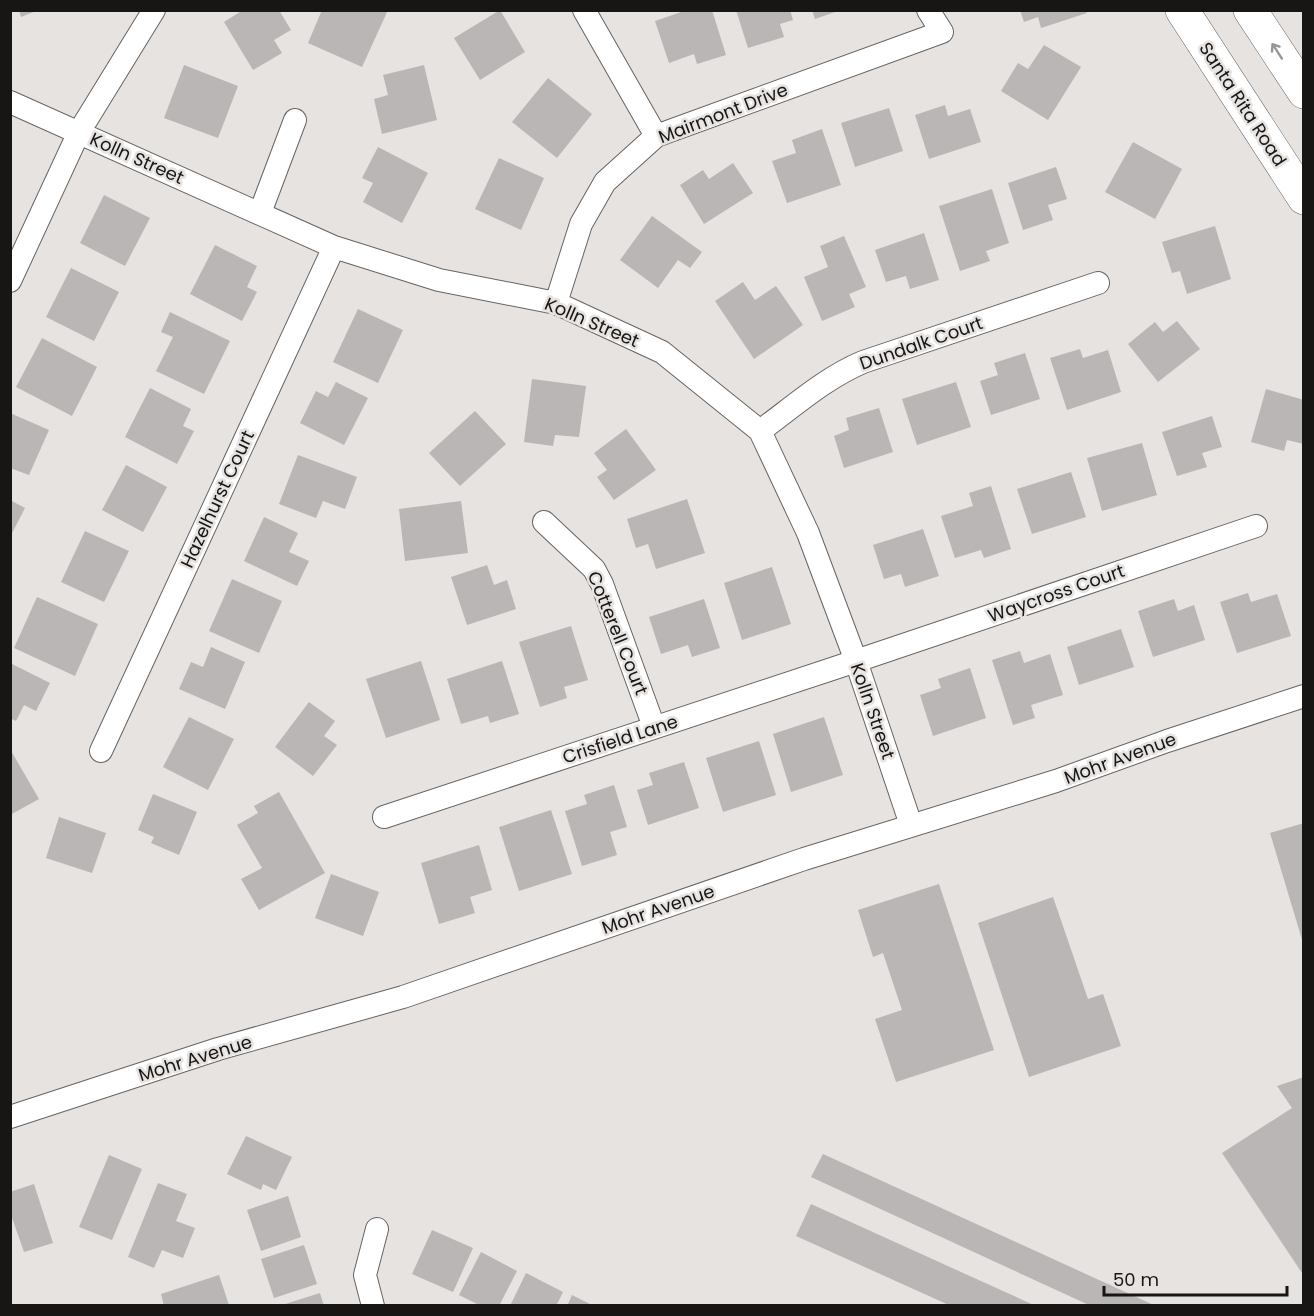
<svg xmlns="http://www.w3.org/2000/svg" width="1314" height="1316" font-family="Poppins,sans-serif">
	<style>
		.building { fill: #b9b6b5 }
		.lines { fill: none; stroke-linecap: round; stroke-linejoin: round }
		.street-casing { stroke: #676462; stroke-width: 24 }
		.primary-casing { stroke: #676462; stroke-width: 34 }
		.street { stroke: #fff; stroke-width: 22 }
		.primary { stroke: #fff; stroke-width: 33 }
		.oneway { stroke: #979696 }
		.labels { text-anchor: middle; dominant-baseline: central; stroke-width: 5; stroke-linejoin: round; paint-order: stroke }
		.street-label { font-size: 18px; fill: #171615; stroke: #e6e3e1 }
	</style>
	<rect width="100%" height="100%" fill="#e6e3e1"/>
	<path class="building" d="M19,10H36V11L21,17Z
		M243,10H279L291,30L274,40L282,53L253,70L224,22Z
		M322,10H388L362,67L308,43Z
		M500,10L525,52L480,80L454,38Z
		M687,10H712L726,55L697,64L694,54L669,63L655,21Z
		M736,10H790L793,20L780,24L784,37L748,48Z
		M812,10H838V11L815,19Z
		M1020,10H1086L1087,13L1041,28L1038,17L1024,22Z
		M1044,45L1081,67L1048,120L1001,91L1018,63L1028,69Z
		M184,65L238,86L218,138L164,118Z
		M424,65L437,120L382,134L374,99L388,95L383,75Z
		M548,78L592,114L557,158L512,122Z
		M945,105L948,116L970,109L981,142L929,159L915,115Z
		M889,108L903,151L855,167L841,123Z
		M822,129L841,185L787,203L772,161L796,153L792,140Z
		M1133,142L1182,169L1155,219L1105,192Z
		M378,147L428,173L402,223L363,202L373,183L362,178Z
		M499,158L544,178L521,230L475,209Z
		M733,163L753,193L704,224L680,185L703,170L709,179Z
		M1056,167L1067,199L1048,205L1053,220L1023,230L1008,183Z
		M992,189L1009,243L986,251L990,261L960,271L939,206Z
		M104,195L150,218L125,266L80,243Z
		M652,216L702,252L690,268L678,260L658,288L620,260Z
		M1215,226L1231,279L1187,294L1180,271L1172,273L1162,242Z
		M924,233L939,280L910,289L906,276L886,282L875,250Z
		M844,236L866,287L849,294L855,307L822,321L804,277L828,267L820,246Z
		M215,245L257,266L247,287L257,292L242,321L190,294Z
		M71,268L119,292L94,341L46,317Z
		M743,282L755,300L776,286L803,325L754,359L715,301Z
		M358,309L403,330L378,383L333,362Z
		M170,312L230,341L204,394L156,371L173,337L161,332Z
		M1177,321L1200,349L1158,382L1128,344L1155,322L1163,332Z
		M42,338L97,367L72,416L16,387Z
		M1080,349L1083,358L1108,350L1121,392L1067,410L1050,358Z
		M1025,353L1040,399L991,415L980,381L998,375L994,363Z
		M532,379L586,386L579,437L555,435L553,446L524,442Z
		M336,382L368,398L344,445L300,423L316,391L328,397Z
		M956,382L971,427L917,445L902,399Z
		M150,388L191,409L183,426L194,431L177,464L125,437Z
		M1266,389L1304,400V444L1287,440L1284,451L1251,442Z
		M879,408L893,452L844,468L834,436L849,430L846,418Z
		M475,411L506,444L460,486L429,453Z
		M10,413L49,430L29,475L10,468Z
		M1212,416L1222,447L1202,453L1207,467L1177,476L1162,432Z
		M626,429L656,470L614,500L597,477L607,470L594,453Z
		M1142,443L1157,495L1102,511L1087,458Z
		M298,455L357,477L345,509L323,501L316,518L279,504Z
		M126,465L167,487L143,532L102,510Z
		M1071,472L1086,517L1032,534L1017,489Z
		M991,486L1011,549L984,558L981,550L955,558L941,516L973,506L969,493Z
		M687,499L705,553L656,569L648,544L636,548L627,519Z
		M10,500L25,508L10,537Z
		M461,501L468,553L405,561L399,509Z
		M264,517L298,533L289,552L309,561L297,586L244,561Z
		M923,529L939,576L905,587L901,574L884,579L873,545Z
		M85,531L129,551L104,602L61,582Z
		M487,565L494,585L507,580L516,609L467,625L451,577Z
		M772,567L791,624L742,640L724,583Z
		M232,579L282,601L259,653L209,631Z
		M1248,593L1251,602L1277,594L1291,636L1237,653L1220,602Z
		M37,597L98,624L75,676L14,648Z
		M704,599L720,648L692,657L688,645L661,654L649,617Z
		M1174,599L1178,611L1194,605L1205,640L1153,657L1138,611Z
		M571,626L588,680L564,687L567,698L540,707L519,642Z
		M1121,629L1134,667L1079,685L1067,647Z
		M211,647L245,662L225,709L179,689L191,662L203,667Z
		M1020,651L1024,663L1050,654L1063,695L1031,705L1035,718L1013,725L992,660Z
		M421,661L440,720L386,738L366,679Z
		M502,661L519,714L490,723L488,716L461,724L447,679Z
		M10,663L50,683L36,711L24,705L16,721L10,718Z
		M970,668L986,718L933,736L920,695L941,688L938,679Z
		M309,702L335,721L324,736L337,745L313,776L275,747Z
		M189,717L234,739L208,790L163,767Z
		M824,717L843,775L791,792L773,734Z
		M759,741L776,795L723,812L706,758Z
		M10,749L39,799L10,815Z
		M684,762L699,808L648,825L637,790L653,785L649,773Z
		M614,785L627,827L610,832L617,855L582,866L565,811L587,804L584,795Z
		M279,792L325,873L259,910L241,879L262,868L237,825L258,813L254,806Z
		M153,794L197,812L179,855L151,843L154,837L138,830Z
		M551,810L572,874L519,891L499,827Z
		M59,817L106,833L92,873L46,858Z
		M1304,823V943H1303L1270,833Z
		M479,845L492,890L470,897L475,913L439,924L421,863Z
		M331,874L379,892L363,936L315,918Z
		M939,884L994,1050L896,1082L875,1019L902,1010L883,953L873,957L858,910Z
		M1053,897L1088,999L1103,994L1121,1046L1029,1077L978,923Z
		M1304,1077V1276L1222,1153L1292,1108L1277,1086Z
		M246,1136L292,1157L276,1190L263,1184L261,1190L227,1174Z
		M823,1154L1156,1306H1091L811,1177Z
		M109,1155L142,1169L112,1240L79,1227Z
		M158,1183L187,1194L176,1221L195,1228L183,1258L162,1250L154,1268L128,1257Z
		M34,1184L53,1243L24,1252L10,1212V1192Z
		M288,1196L301,1237L261,1251L247,1210Z
		M811,1204L1036,1306H951L796,1236Z
		M432,1230L473,1248L453,1292L412,1274Z
		M304,1245L317,1284L274,1298L261,1259Z
		M481,1252L517,1271L499,1306H481L459,1295Z
		M526,1273L563,1292L556,1306H510Z
		M219,1275L229,1305L164,1306L161,1294Z
		M320,1293L324,1306H282V1305Z
		M572,1295L594,1306H567Z"/>
	<g class="lines">
		<g class="street-casing">
			<path id="street" d="M584,10L656,136
				M10,102L334,247L439,280L556,303L662,352L760,431L808,533L856,661L911,825
				M260,213L295,120
				M10,281L79,132L154,10
				M556,303L581,224L605,182L656,136L942,32L928,10
				M760,431C793,407 825,378 863,362L1098,283
				M544,522L594,569L602,584L654,727
				M101,751L334,247
				M384,817L856,661L1256,526
				M10,1117L218,1049L403,997L804,859L1056,781L1167,741L1304,696
				M373,1306L365,1275L377,1229"/>
		</g>
		<g class="primary-casing">
			<path id="primary" d="M1182,10L1304,198
				M1250,10L1304,92"/>
		</g>
		<use href="#street" class="street"/>
		<use href="#primary" class="primary"/>
	</g>
	<defs><path id="oneway-shaft" d="M-6 0H5M1.5-3L5.5 0L1.5 3" fill="none" stroke-width="1.6" stroke-linecap="round" stroke-linejoin="round" transform="scale(1.5)"/></defs>
	<use class="oneway" href="#oneway-shaft" transform="translate(1277 51) rotate(-123)"/>
	<g class="labels">
		<g class="street-label">
			<text transform="translate(1243 104) rotate(57)">Santa Rita Road</text>
			<text transform="translate(723 113) rotate(-21)">Mairmont Drive</text>
			<text transform="translate(137 158) rotate(24)">Kolln Street</text>
			<text transform="translate(592 322) rotate(23)">Kolln Street</text>
			<text transform="translate(921 343) rotate(-19)">Dundalk Court</text>
			<text transform="translate(217 499) rotate(-65)">Hazelhurst Court</text>
			<text transform="translate(1056 593) rotate(-19)">Waycross Court</text>
			<text transform="translate(618 633) rotate(68)">Cotterell Court</text>
			<text transform="translate(873 711) rotate(71)">Kolln Street</text>
			<text transform="translate(620 739) rotate(-18)">Crisfield Lane</text>
			<text transform="translate(1120 758) rotate(-20)">Mohr Avenue</text>
			<text transform="translate(658 909) rotate(-19)">Mohr Avenue</text>
			<text transform="translate(195 1058) rotate(-17)">Mohr Avenue</text>
		</g>
	</g>
	<rect width="1314" height="1316" fill="none" stroke="#171615" stroke-width="24"/>
	<path d="M1104 1286v9h183v-9" fill="none" stroke="#171615" stroke-width="3"/>
	<text x="1113" y="1286" font-size="18" fill="#171615" stroke="#e6e3e1" stroke-width="4.5" paint-order="stroke">50 m</text>
</svg>
